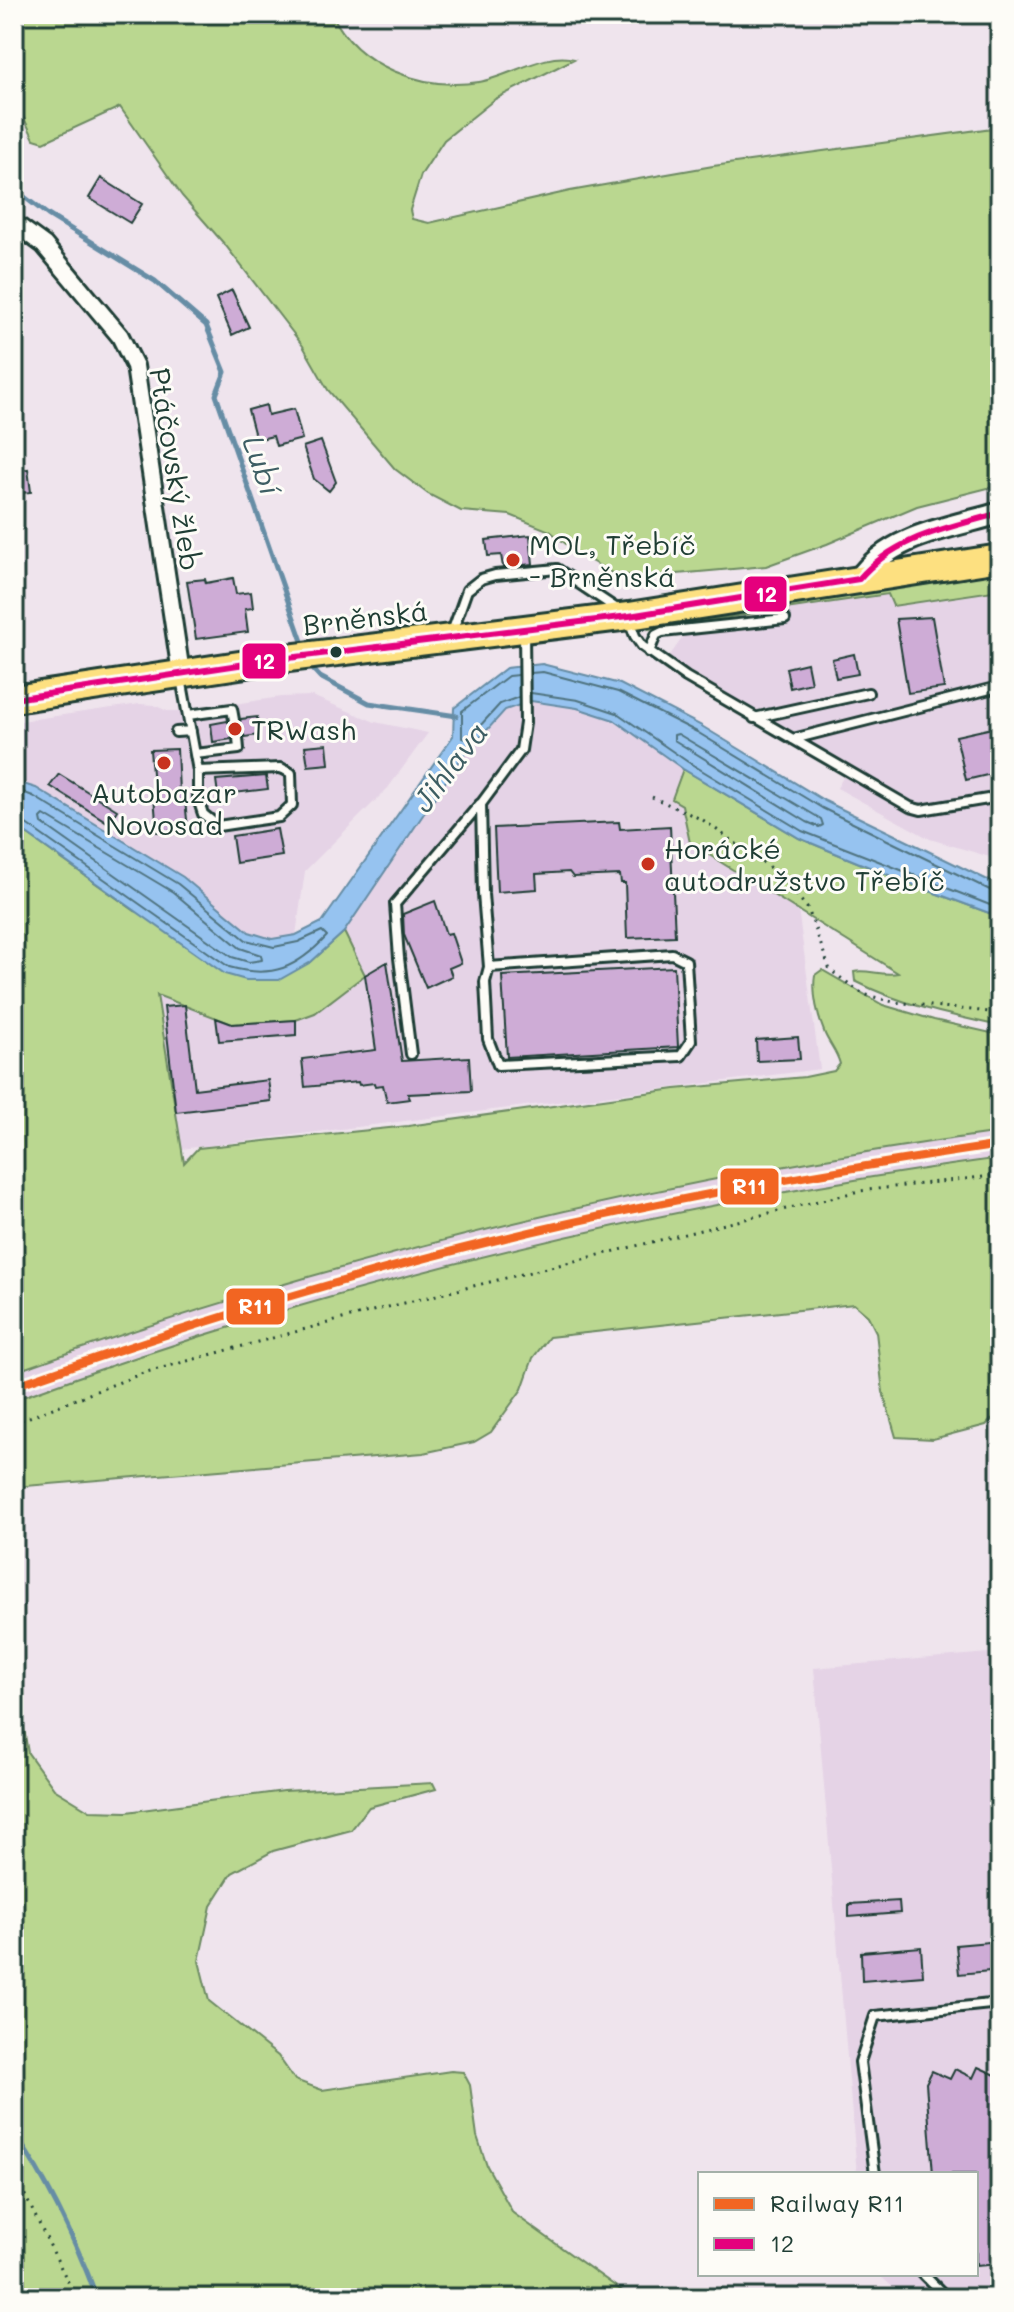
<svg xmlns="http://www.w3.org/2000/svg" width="1014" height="2312" font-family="Mali,sans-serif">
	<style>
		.built { fill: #e5d3e6 }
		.green { fill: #bad790; stroke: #6c8a62; stroke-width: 2 }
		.water { fill: #96c3f0; stroke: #668da5; stroke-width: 2 }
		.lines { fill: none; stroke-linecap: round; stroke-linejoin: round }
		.shore { stroke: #4f737f; stroke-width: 2 }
		.stream { stroke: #668da5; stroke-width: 5 }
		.building { fill: #ceacd6; stroke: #1f3d34; stroke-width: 2 }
		.service-casing { stroke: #1f3d34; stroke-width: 14 }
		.minor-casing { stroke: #1f3d34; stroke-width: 22 }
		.tertiary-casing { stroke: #1f3d34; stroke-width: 26 }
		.primary-casing { stroke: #1f3d34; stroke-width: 32 }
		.path { stroke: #1f3d34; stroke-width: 3; stroke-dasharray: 2 6; stroke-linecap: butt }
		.service { stroke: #fdfcf7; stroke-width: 8 }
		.minor { stroke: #fdfcf7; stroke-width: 16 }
		.tertiary { stroke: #fdfcf7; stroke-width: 20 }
		.primary { stroke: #fde080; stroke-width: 26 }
		.bus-1-casing { stroke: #fdfcf7; stroke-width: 12 }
		.bus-1 { stroke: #e5007d; stroke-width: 6 }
		.rail-1-casing { stroke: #fdfcf7; stroke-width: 14 }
		.rail-1 { stroke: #f26522; stroke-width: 8 }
		.poi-dot { fill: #c8321e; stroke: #fdfcf7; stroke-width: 3 }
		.bus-dot { fill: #1f3d34; stroke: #fdfcf7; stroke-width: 3 }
		.labels { text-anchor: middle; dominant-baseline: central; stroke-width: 6; stroke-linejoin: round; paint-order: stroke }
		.street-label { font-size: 28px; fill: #1f3d34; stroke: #fdfcf7 }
		.poi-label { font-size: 28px; fill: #1f3d34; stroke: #fdfcf7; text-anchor: start }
		.water-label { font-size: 30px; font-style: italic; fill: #3d5e63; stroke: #fdfcf7 }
		.line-badge { stroke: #fdfcf7; stroke-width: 3 }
		.badge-label { font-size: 22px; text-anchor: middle; font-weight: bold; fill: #fff }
	</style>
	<rect width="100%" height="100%" fill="#efe4ed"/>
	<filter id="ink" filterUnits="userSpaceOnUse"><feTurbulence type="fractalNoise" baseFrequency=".0125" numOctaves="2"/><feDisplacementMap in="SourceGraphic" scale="16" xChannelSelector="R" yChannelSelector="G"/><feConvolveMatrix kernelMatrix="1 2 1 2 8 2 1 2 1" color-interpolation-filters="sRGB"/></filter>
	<g filter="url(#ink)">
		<path class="built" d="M1000,590V860L930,839L837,788L849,767L668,658L686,633L761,626L760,612L888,594L894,606Z
			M312,696L375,722L428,733L388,788L305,871L296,935L272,939L249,932L183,877L36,789L14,781V722L140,704L154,705L167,711H187L281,697Z
			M531,701L577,708L614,720L683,769L672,799L682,805L690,843L798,909L820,1069L181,1149L157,994L232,1024L365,975L344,932L460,760L505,710Z
			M1000,1132V1158L826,1184L144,1353L14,1400V1372L136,1329L338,1267L544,1215L715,1179L822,1158Z
			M1000,1652V2298H905L878,2274H976V2174H857L814,1668Z"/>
		<path class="green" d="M14,14H332C357,67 424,91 479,82C508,77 546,51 574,59L495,99L444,140L421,175L410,210L412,219L429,223L570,191L713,166L1000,127V485L917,506L827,544L766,566L643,577L612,573L577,553L550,531L510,515L461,511L428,494L395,469L328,390L303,346L226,246L182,196L120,107L44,142L34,139L17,104L14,88Z
			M1000,567V590L893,606L888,594L649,629L652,624Z
			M683,769L799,838L908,883L1000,917V1026C949,1015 902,1005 855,981L854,972C866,969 883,976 898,973L690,843L682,805L672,799Z
			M14,825L135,911L311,962L344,932L365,975L315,1013L296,1020L232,1024L157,995L184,1163L198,1148L408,1126L675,1089L805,1077L834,1071L840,1064C837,1052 830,1045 825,1034C818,1018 812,993 815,975L822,970L883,1005L934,1020L1000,1035V1132C663,1178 334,1257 14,1372Z
			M1000,1158V1411L986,1425L933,1439L896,1437L883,1392L876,1332L868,1316L854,1304L549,1337L533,1358L522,1389L491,1432L474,1442L423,1453L14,1487V1400C333,1283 663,1204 1000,1158Z
			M14,1638L20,1647L21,1711L28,1753L54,1789L90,1811L127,1812L284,1791L433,1783L436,1789L369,1807L351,1830L273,1851L232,1873L211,1906L199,1961L209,2001L278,2056L295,2080L322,2090L451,2071L463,2072L470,2085L477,2136L487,2166L513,2213L632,2298H14Z"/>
		<path class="water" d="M542,664L620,684L700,725L825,801L1000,886V917L908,883L799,838L683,769L614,720L577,708L531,701L505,710L460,760L344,932L311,962L279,980H246L225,974L14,825V781L36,788L183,877L249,932L272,939L296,935L322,922L453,736L454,708L506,668Z"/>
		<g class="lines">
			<path class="shore" d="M530,673L543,672L618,692L697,732L822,808L994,892L1000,893
				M518,675L508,676L462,711V738L468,739L500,704L519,697
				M531,693L578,700L617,713L688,762L802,831L1000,909
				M678,734L821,819L823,825L819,827L807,822L674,740V735Z
				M14,789L33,796L178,884L246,940L274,947L298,942L322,931L327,936C297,968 272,979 229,967L22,821L14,819
				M44,815L173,892L240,948L261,955L262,960L249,962L232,957L42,823L41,818Z"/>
			<path class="stream" d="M14,189L48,215L155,281L206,325L225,372L216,395L304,647
				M309,665L320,677L369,703L457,716
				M14,2133C50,2185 75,2239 97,2298"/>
		</g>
		<path class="building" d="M101,178L142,204L130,223L89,198Z
			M232,290L249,327L232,335L216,298Z
			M266,405L268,415L294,409L302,439L276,446L273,436L256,440L248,410Z
			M321,441L336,482L329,491L314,479L303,447Z
			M28,469L31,492L14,494V471Z
			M530,535L533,564L503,567L501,555L488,556L486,540Z
			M233,578L236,594L251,592L253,608L245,609L248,632L196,639L187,581L205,579L206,583Z
			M932,617L944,688L908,693L896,619Z
			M854,654L858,674L836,678L832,659Z
			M807,663L811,683L790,688L786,668Z
			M257,717L259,735L245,737L242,732L237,731L231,739L213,742L211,724L227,721L234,727L239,725L241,719Z
			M997,727L1000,743V772L966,780L956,736Z
			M327,744L329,764L308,766L305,746Z
			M177,749L179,792L184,791L188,829L157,832L150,750Z
			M59,774L117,810L109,823L50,786Z
			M266,776L268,789L218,795L216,780Z
			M619,822L620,829L670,826L675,936L627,938L625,883H621L620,875L573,877L569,872L536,874L537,889L497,892L494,828Z
			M277,829L282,856L236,863L232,836Z
			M435,901L446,934L451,933L461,963L449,968L452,976L426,988L404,935L403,914Z
			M387,962L402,1061L469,1057L471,1091L408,1094L410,1099L387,1102L383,1085L375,1086L374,1083L359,1085L358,1082L305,1087L302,1059L376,1050L365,975Z
			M674,967L678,1047L507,1057L502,976Z
			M185,1005L195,1089L268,1080L271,1101L176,1112L164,1007Z
			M216,1018L232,1024L296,1020V1035L219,1041Z
			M798,1037L800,1059L757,1061L756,1040Z
			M899,1901L900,1913L849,1917V1904Z
			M1000,1941V1970L959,1974L956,1945Z
			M921,1947L923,1976L862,1981L861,1952Z
			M978,2067L1000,2077V2264L976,2266V2174H933L926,2083L932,2071L950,2079L955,2069L973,2078Z"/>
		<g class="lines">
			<g class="service-casing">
				<path id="service" d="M629,620L635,636L642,646L686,677L910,807L921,810L1000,797
					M451,635L467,590L481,579L495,575L557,569L620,611
					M649,652L656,635L662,632L785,619
					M181,678L198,771V799L203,814L218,826L279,817L292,805L291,773L281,768L198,771
					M188,715L232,709L234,720
					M754,718L868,693
					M176,732L191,731
					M793,739L998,687
					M195,754L239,749L238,738
					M489,967L672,954L686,961L691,1041L681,1056L498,1065L488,1039L485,982L489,967L483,894L481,804L521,750L525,723L524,632
					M411,1054L399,958L395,904L480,804
					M875,2174L860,2062L875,2016L1000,2003
					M923,2274L947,2298"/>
			</g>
			<g class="minor-casing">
				<path id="minor" d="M14,223L44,245L120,336L135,366L181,673"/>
			</g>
			<g class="tertiary-casing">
				<path id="tertiary" d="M859,579C891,534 950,528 1000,513"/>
			</g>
			<g class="primary-casing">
				<path id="primary" d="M14,699L272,660L629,616L1000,558"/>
			</g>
			<path class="path" d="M652,797L703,820L780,875L808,909L830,970L863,994L893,1002L1000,1013
				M14,1423L143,1373L376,1310L859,1191L1000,1175
				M14,2173L76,2298"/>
			<use href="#service" class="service"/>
			<use href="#minor" class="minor"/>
			<use href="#tertiary" class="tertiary"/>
			<use href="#primary" class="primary"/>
			<g class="bus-1-casing">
				<path id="bus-1" d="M14,699L272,660L629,616L859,579C896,536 948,528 1000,513"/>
			</g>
			<use href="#bus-1" class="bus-1"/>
			<g class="rail-1-casing">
				<path id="rail-1" d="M14,1386C174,1330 336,1279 501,1239C665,1199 832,1170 1000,1145"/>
			</g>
			<use href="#rail-1" class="rail-1"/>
		</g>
	</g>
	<g class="poi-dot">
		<circle cx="513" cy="560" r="8"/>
		<circle cx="235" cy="729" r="8"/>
		<circle cx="164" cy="763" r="8"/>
		<circle cx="648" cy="864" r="8"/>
	</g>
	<circle class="bus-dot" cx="336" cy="652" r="7"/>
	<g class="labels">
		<g class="street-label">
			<text transform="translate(176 469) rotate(81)">Ptáčovský žleb</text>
			<text transform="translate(365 617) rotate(-7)">Brněnská</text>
		</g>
		<g class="poi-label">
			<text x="529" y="544">MOL, Třebíč<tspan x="529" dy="32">- Brněnská</tspan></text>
			<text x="251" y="729">TRWash</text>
			<text x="164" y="792" text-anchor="middle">Autobazar<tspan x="164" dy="32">Novosad</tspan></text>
			<text x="664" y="848">Horácké<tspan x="664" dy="32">autodružstvo Třebíč</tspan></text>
		</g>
		<g class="water-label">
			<text transform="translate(263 465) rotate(71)">Lubí</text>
			<text transform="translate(449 766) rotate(-53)">Jihlava</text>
		</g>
	</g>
	<g class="line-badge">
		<rect x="743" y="575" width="45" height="38" rx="8" fill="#e5007d"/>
		<rect x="241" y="642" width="46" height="38" rx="8" fill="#e5007d"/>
		<rect x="719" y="1167" width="61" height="39" rx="8" fill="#f26522"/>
		<rect x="225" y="1287" width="61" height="39" rx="8" fill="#f26522"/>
	</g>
	<g class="badge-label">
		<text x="766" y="602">12</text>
		<text x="264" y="669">12</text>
		<text x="749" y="1194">R11</text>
		<text x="255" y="1314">R11</text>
	</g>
	<rect width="1014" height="2312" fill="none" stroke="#fdfcf7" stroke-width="48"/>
	<rect x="24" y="24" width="966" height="2264" fill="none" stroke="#1f3d34" stroke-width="3" filter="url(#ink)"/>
	<rect x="698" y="2172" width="280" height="104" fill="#fdfcf7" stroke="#a4b0a9" stroke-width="2"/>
	<rect x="714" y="2198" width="40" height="12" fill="#f26522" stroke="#a4b0a9" stroke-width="2"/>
	<text x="770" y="2212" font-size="24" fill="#1f3d34">Railway R11</text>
	<rect x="714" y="2238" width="40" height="12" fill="#e5007d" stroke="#a4b0a9" stroke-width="2"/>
	<text x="770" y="2252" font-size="24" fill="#1f3d34">12</text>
</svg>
